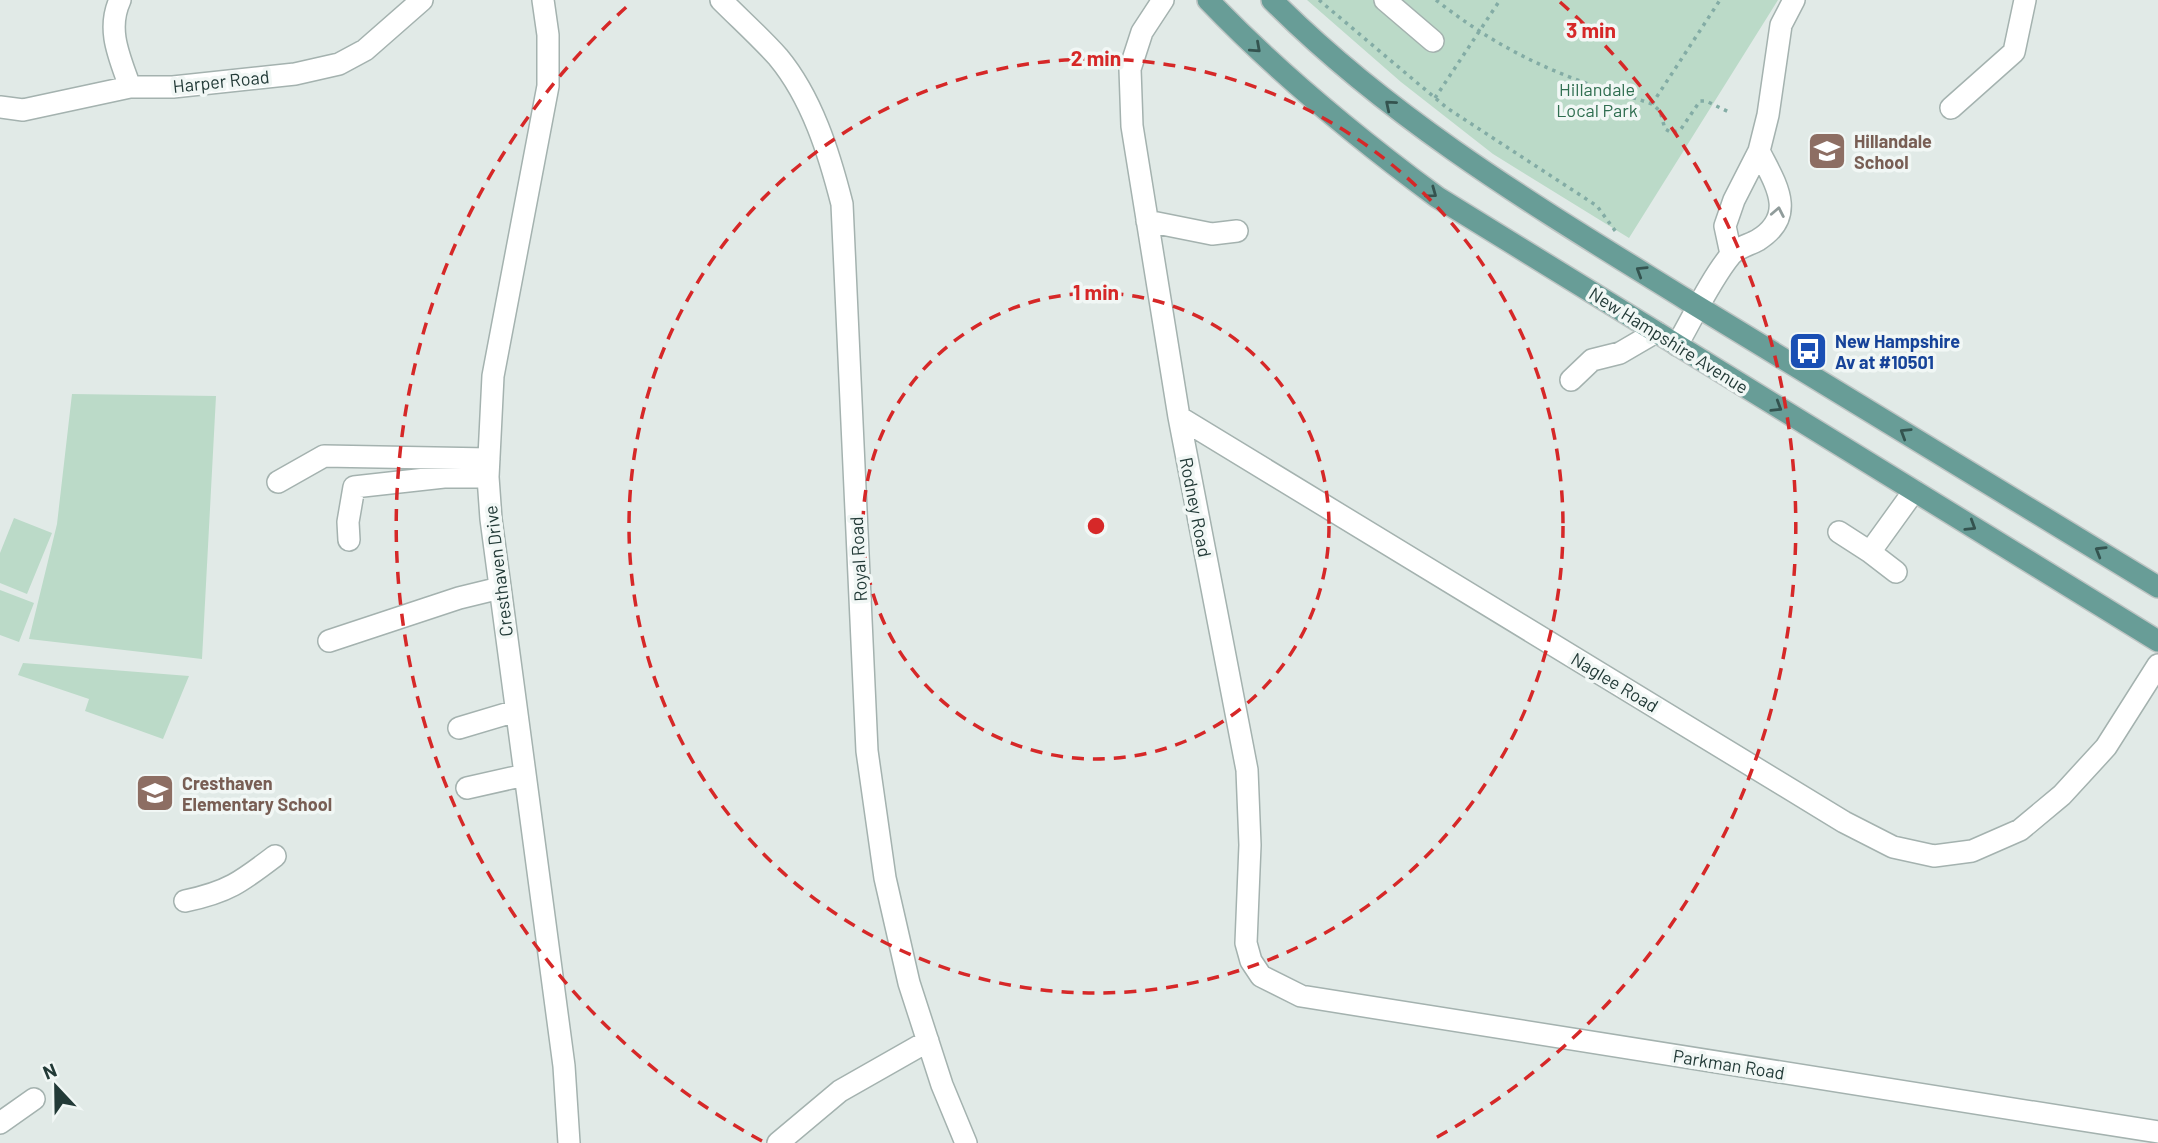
<svg xmlns="http://www.w3.org/2000/svg" width="2158" height="1143" font-family="Barlow,sans-serif">
	<style>
		.green { fill: #bbdac8 }
		.lines { fill: none; stroke-linecap: round; stroke-linejoin: round }
		.minor-casing { stroke: #a4b2af; stroke-width: 24 }
		.major-casing { stroke: #bdc4c3; stroke-width: 24 }
		.path { stroke: #83aca5; stroke-width: 3.5; stroke-dasharray: 3.5 5; stroke-linecap: butt }
		.minor { stroke: #fff; stroke-width: 21 }
		.major { stroke: #689d97; stroke-width: 21 }
		.oneway { stroke: #34534f }
		.oneway2 { stroke: #909c9b }
		.ring { fill: none; stroke: #d62828; stroke-width: 3.5; stroke-dasharray: 12 9 }
		.labels { text-anchor: middle; dominant-baseline: central; stroke-width: 7; stroke-linejoin: round; paint-order: stroke }
		.street-label { font-size: 18px; fill: #223a37; stroke: #f1f7f5 }
		.park-label { font-size: 18px; fill: #2f6e50; stroke: #f1f7f5 }
		.education-label { font-size: 18px; font-weight: bold; fill: #785e54; stroke: #f1f7f5; text-anchor: start }
		.transit-label { font-size: 18px; font-weight: bold; fill: #164399; stroke: #f1f7f5; text-anchor: start }
		.centre { fill: #d62828; stroke: #f1f7f5; stroke-width: 3.5 }
		.ring-label { font-size: 21px; text-anchor: middle; font-weight: bold; fill: #d62828; stroke: #f1f7f5; stroke-width: 7; stroke-linejoin: round; paint-order: stroke }
	</style>
	<rect width="100%" height="100%" fill="#e1eae7"/>
	<path class="green" d="M1307,0H1778L1629,238L1493,154L1401,82Z
		M72,394L216,396L202,659L29,639L57,524Z
		M14,518L52,533L27,594L0,583V553Z
		M0,590L34,603L19,642L0,635Z
		M23,663L189,676L163,739L85,711L89,699L18,675Z"/>
	<g class="lines">
		<g class="minor-casing">
			<path id="minor" d="M120,0C106,30 120,58 130,87
				M543,0L548,35V86L493,376L488,477L491,519L564,1066L569,1143
				M721,0C740,19 760,37 778,57C812,98 829,153 842,204L867,751L885,878L909,983L942,1085L966,1143
				M1163,0L1142,32L1130,69L1132,126L1179,417L1247,770L1250,845L1246,943L1251,961L1261,976L1301,996L2158,1132
				M1385,0L1433,41
				M0,107L23,110L130,87H173L295,74L339,64L365,50L422,0
				M1951,108L2014,52L2025,0
				M1147,221L1212,234L1237,231
				M1731,254L1725,226L1734,200L1759,151L1768,115L1781,25L1794,0
				M1677,345C1692,319 1711,279 1730,256C1736,248 1749,245 1758,240C1798,215 1775,183 1759,151
				M1571,380L1592,360L1620,353L1656,332
				M1179,417L1844,822L1893,847L1934,856L1972,851L2020,830L2062,795L2106,747L2158,665
				M278,482L324,456L489,459
				M1839,532L1870,552L1914,491
				M349,540L348,522L354,487L444,477H488
				M1870,552L1896,572
				M329,641L459,598L500,588
				M459,728L516,711
				M467,788L525,775
				M185,901C228,892 241,882 275,856
				M0,1123L34,1099
				M778,1143L840,1091L928,1041"/>
		</g>
		<g class="major-casing">
			<path id="major" d="M1208,0C1278,73 1356,137 1437,197L2158,641
				M1272,0C1393,122 1542,210 1687,300C1844,396 2001,492 2158,587"/>
		</g>
		<path class="path" d="M1319,0L1447,108L1597,206L1616,232
			M1436,0C1479,34 1524,60 1575,79C1600,89 1627,95 1652,104L1660,111L1665,129L1672,133L1681,129L1700,101H1706L1731,113
			M1435,98L1500,0
			M1652,104L1720,0"/>
		<use href="#minor" class="minor"/>
		<use href="#major" class="major"/>
	</g>
	<defs><path id="oneway-chevron" d="M-2-3.5L2.5 0L-2 3.5" fill="none" stroke-width="1.6" stroke-linecap="round" stroke-linejoin="round" transform="scale(1.75)"/></defs>
	<g class="oneway">
		<use href="#oneway-chevron" transform="translate(1256 48) rotate(42)"/>
		<use href="#oneway-chevron" transform="translate(1390 105) rotate(-140)"/>
		<use href="#oneway-chevron" transform="translate(1432 193) rotate(36)"/>
		<use href="#oneway-chevron" transform="translate(1641 271) rotate(-148)"/>
		<use href="#oneway-chevron" transform="translate(1777 407) rotate(32)"/>
		<use href="#oneway-chevron" transform="translate(1905 433) rotate(-148)"/>
		<use href="#oneway-chevron" transform="translate(1971 526) rotate(32)"/>
		<use href="#oneway-chevron" transform="translate(2100 551) rotate(-149)"/>
	</g>
	<use class="oneway2" href="#oneway-chevron" transform="translate(1778 212) rotate(-79)"/>
	<g class="ring">
		<circle cx="1096" cy="526" r="233"/>
		<circle cx="1096" cy="526" r="467"/>
		<path d="M762 1141A700 700 0 0 1 632 2M1560 2A700 700 0 0 1 1430 1141"/>
	</g>
	<defs>
		<g id="school-square" transform="scale(2.0125)"><rect x="-9" y="-9" width="18" height="18" rx="4" fill="#8d6e63" stroke="#f1f7f5"/><path d="M0-5L7-2L0 1L-7-2ZM-4 1L0 2.5L4 1V4Q0 6-4 4Z" fill="#fff"/></g>
		<g id="bus-square" transform="scale(2.0125)"><rect x="-9" y="-9" width="18" height="18" rx="4" fill="#1a4fb4" stroke="#f1f7f5"/><path d="M-5-6H5V4H4V6H2V4H-2V6H-4V4H-5ZM-3.5-4V0h7V-4ZM-3.5 1.2v1.5H-2V1.2ZM2 1.2v1.5H3.5V1.2Z" fill="#fff"/></g>
	</defs>
	<g fill-rule="evenodd">
		<use href="#school-square" x="1827" y="151"/>
		<use href="#bus-square" x="1808" y="351"/>
		<use href="#school-square" x="155" y="793"/>
	</g>
	<g class="labels">
		<g class="street-label">
			<text transform="translate(221 81) rotate(-6)">Harper Road</text>
			<text transform="translate(1669 340) rotate(32)">New Hampshire Avenue</text>
			<text transform="translate(1196 507) rotate(79)">Rodney Road</text>
			<text transform="translate(858 559) rotate(-93)">Royal Road</text>
			<text transform="translate(498 571) rotate(-97)">Cresthaven Drive</text>
			<text transform="translate(1615 682) rotate(31)">Naglee Road</text>
			<text transform="translate(1729 1064) rotate(9)">Parkman Road</text>
		</g>
		<g class="park-label">
			<text x="1597" y="89">Hillandale<tspan x="1597" dy="21">Local Park</tspan></text>
		</g>
		<g class="education-label">
			<text x="1854" y="141">Hillandale<tspan x="1854" dy="21">School</tspan></text>
			<text x="182" y="783">Cresthaven<tspan x="182" dy="21">Elementary School</tspan></text>
		</g>
		<g class="transit-label">
			<text x="1835" y="341">New Hampshire<tspan x="1835" dy="21">Av at #10501</tspan></text>
		</g>
	</g>
	<circle cx="1096" cy="526" r="10" class="centre"/>
	<g class="ring-label">
		<text x="1591" y="38">3 min</text>
		<text x="1096" y="66">2 min</text>
		<text x="1096" y="300">1 min</text>
	</g>
	<g transform="translate(56 1087) rotate(338)" stroke="#f1f7f5" stroke-width="5" paint-order="stroke">
	<path d="M0-5L12 26L0 18L-12 26Z" fill="#223a37"/>
	<text y="-10" font-size="19" font-weight="bold" text-anchor="middle" fill="#223a37">N</text>
	</g>
</svg>
